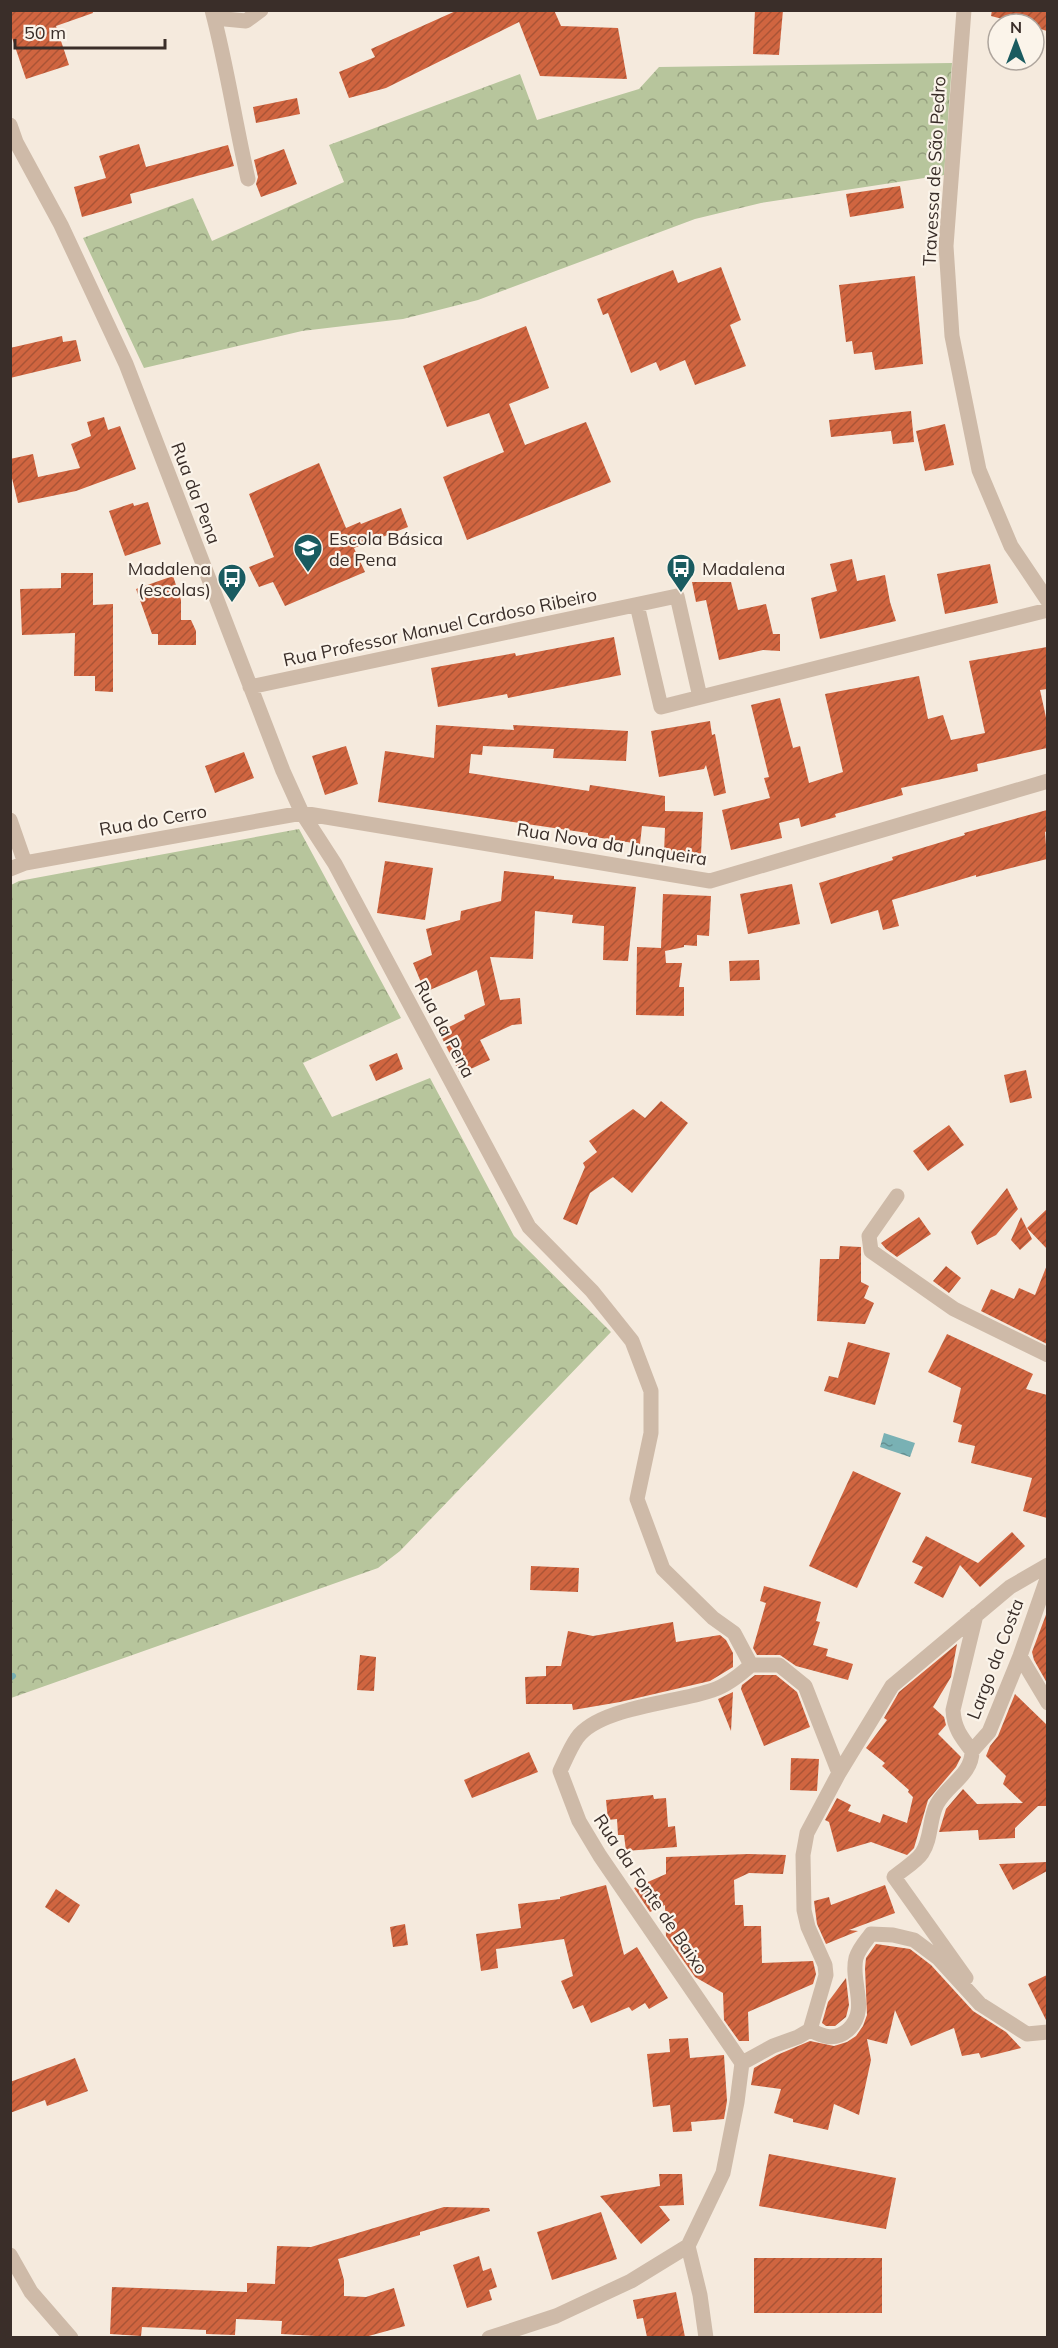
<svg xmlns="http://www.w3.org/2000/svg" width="1058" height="2348" font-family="Mulish,sans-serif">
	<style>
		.forest { fill: url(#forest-crowns) }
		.water { fill: url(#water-ripples) }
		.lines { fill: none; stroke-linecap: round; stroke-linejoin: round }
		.stream { stroke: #79b1b4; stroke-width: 6 }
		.building { fill: url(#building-hatch) }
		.minor { stroke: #cebaa8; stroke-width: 15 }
		.labels { text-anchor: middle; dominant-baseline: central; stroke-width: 4.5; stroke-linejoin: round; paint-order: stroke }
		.street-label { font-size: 18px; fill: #3a2e29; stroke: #fbf4ea }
		.poi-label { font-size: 18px; fill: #3a2e29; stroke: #fbf4ea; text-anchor: start }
	</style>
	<defs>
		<pattern id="forest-crowns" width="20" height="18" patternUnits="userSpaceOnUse" patternTransform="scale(1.5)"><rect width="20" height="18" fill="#b7c59c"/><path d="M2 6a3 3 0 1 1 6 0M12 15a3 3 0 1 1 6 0" fill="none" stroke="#96a07f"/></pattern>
		<pattern id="water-ripples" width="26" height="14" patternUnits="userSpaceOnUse" patternTransform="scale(1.5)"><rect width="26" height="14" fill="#79b1b4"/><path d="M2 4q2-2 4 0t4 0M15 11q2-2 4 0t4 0" fill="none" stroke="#649092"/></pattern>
		<pattern id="building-hatch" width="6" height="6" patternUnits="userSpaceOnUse" patternTransform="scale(1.5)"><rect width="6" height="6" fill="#d06540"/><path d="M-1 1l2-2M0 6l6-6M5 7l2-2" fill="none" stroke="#aa5436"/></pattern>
	</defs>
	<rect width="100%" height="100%" fill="#f5eadd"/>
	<path class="forest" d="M952,63L944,175L761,203L695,219L478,300L403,319L302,331L144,368L83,238L193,198L212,241L344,182L329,145L520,74L537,120L639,89L659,67Z
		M299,829L401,1018L303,1063L332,1117L430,1078L514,1236L611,1332L400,1551L378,1568L11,1698V885L19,881Z"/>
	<path class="water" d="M884,1433L915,1443L910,1457L880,1447Z"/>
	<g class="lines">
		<path class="stream" d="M10,1678L13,1676"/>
	</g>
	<path class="building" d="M10,10H92L93,13L56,26L69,65L26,79L10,32Z
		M458,10H554L561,26L618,28L627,79L540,76L519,22L386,88L349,98L339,72L375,57L371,49Z
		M755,10H783L779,55L753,54Z
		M992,10H1047V31L1034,27V24H1022L991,16Z
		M297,98L300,114L256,123L253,107Z
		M139,144L146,167L228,145L234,166L130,194L132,203L82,217L74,187L106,178L99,156Z
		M284,149L297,184L261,197L256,184L258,177L254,160Z
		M900,186L904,208L850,217L846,194Z
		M721,267L741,320L730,325L746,366L695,385L685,360L660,371L656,362L631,373L608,313L603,315L597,299L673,270L678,283Z
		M915,276L923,364L875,370L872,352L854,354L852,341L846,342L839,285Z
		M526,326L549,388L509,404L525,445L586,422L611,482L467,540L443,477L504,452L489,413L447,427L423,366Z
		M62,336L63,342L76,340L81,361L10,378V348Z
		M911,411L914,442L893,444L891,431L831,437L829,420Z
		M104,417L108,430L120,426L136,469L76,491L18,503L10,470V459L33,454L38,477L80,468L71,444L91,436L87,422Z
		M945,424L954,465L925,471L916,431Z
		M319,463L346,528L360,522L361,524L401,508L408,527L354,548L365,572L285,606L273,582L259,587L249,567L274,557L249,494Z
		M148,502L161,544L125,556L109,511L133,503L134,506Z
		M852,559L857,581L885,575L890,602L896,621L820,639L811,598L837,591L830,564Z
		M990,564L998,603L945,614L937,574Z
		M61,573H93V605L113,604V692L95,691V676H74L75,633L22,635L20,589L61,588Z
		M173,576L181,600V620H191L196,631V645H158V634H152L136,589Z
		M692,582H731L738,610L766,604L773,634H780V651L763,650L719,660L706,600L696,602Z
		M614,637L621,675L508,698L507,694L438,707L431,668L515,653L516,656Z
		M1047,647V689L1040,690L1047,722V748L977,764L978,771L901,788L903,795L835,814L836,817L801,827L799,818L779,823L782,838L731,850L722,810L770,798L764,778L769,777L751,705L780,698L793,748L800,746L809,783L843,772L825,694L919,676L928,719L943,715L951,740L985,733L969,661Z
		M710,721L712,735L715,734L726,793L714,796L706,765L704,769L659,777L651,731Z
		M436,725L514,730L513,725L628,731L626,761L553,758L554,749L483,746L482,755L471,754L469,773L589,791L590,785L665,796V811L703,812L701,854L664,853L665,828L642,826L640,844L588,836V833L378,802L385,751L434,758Z
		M346,746L358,784L325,795L312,756Z
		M244,752L254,778L215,793L205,766Z
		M1047,810V831L1045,832L1047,859L976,877V875L892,900L899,926L883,930L878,910L831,924L819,883L893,860L892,857L965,835L964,833Z
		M385,861L433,868L425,920L377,913Z
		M504,871L554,876V879L636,887L628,961L603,960L604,926L572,923L573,915L535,911L533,959L490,957L500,1000L520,998L522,1024L512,1025L480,1040L490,1060L460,1074L439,1032L465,1019L464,1015L485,1005L477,970L425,992L413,963L432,955L426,929L460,920L461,911L501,901Z
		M792,884L800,924L748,934L740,894Z
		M663,894L711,896L709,936L697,935V946L684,945V947L665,951L666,963H682L679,987H684V1016L636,1015L637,947L661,948Z
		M759,960L760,980L730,981L729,961Z
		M397,1053L403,1069L376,1081L369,1065Z
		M1026,1070L1032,1098L1010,1103L1004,1075Z
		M661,1101L688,1123L632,1193L613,1177L590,1193L577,1225L563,1219L585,1167L583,1163L597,1152L589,1141L633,1109L645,1118Z
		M949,1125L964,1145L928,1171L913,1151Z
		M1007,1188L1018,1209L996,1235L977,1245L971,1232Z
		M1047,1209V1249L1027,1228Z
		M919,1217L931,1234L897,1257L886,1249L881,1243Z
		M1021,1217L1032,1239L1020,1250L1011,1240Z
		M840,1246L861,1247V1282L869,1286L864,1298L874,1303L865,1324L817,1321L820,1259H839Z
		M1047,1265V1344L981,1311L991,1289L1014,1299L1019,1288L1035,1295Z
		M946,1266L961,1278L949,1293L933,1281Z
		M947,1334L1033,1374L1026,1389L1047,1395V1518L1023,1511L1032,1478L971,1463L975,1446L958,1442L962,1425L953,1422L961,1388L928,1372Z
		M848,1342L890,1353L875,1405L824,1391L829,1376L838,1378Z
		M853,1471L901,1493L857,1588L809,1566Z
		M1012,1532L1025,1546L980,1587L960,1565L943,1598L914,1583L923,1567L912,1562L926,1536L978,1563Z
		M531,1566L579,1568L578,1592L530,1590Z
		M764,1586L821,1602L816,1621L820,1622L813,1645L828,1649L826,1656L853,1664L848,1680L796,1666L780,1655H757L753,1648L766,1603L760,1601Z
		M1047,1612V1683L1034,1660L1032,1652Z
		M673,1622L676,1642L720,1635L726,1640L733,1653V1667L710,1681L620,1702L573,1710L572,1704H526L525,1677L546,1676V1666H561L568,1631L593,1636Z
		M957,1644L951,1677L933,1707L944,1717L946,1725L938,1734L961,1757L956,1767L928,1800L914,1848L907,1855L871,1842L837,1852L829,1822L825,1820L837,1798L851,1805L848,1811L880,1823L883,1814L907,1823L913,1797L908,1792L909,1790L882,1766L885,1763L866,1748L887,1720L884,1718L899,1692Z
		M360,1655L376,1657L374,1691L357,1690Z
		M755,1675H776L797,1692L810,1727L764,1746L741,1689L742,1685Z
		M733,1692L731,1731L718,1699Z
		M1015,1694L1047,1725V1806H1038L1015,1828V1838L979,1840L978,1830L939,1832L946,1809L963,1789L977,1804L1023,1803L1003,1784L1006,1776L986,1756L990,1746L998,1736Z
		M529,1752L538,1772L472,1798L464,1780Z
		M791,1758L819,1759L817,1791L790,1790Z
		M653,1795L654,1799L666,1798L668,1827L675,1826L677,1847L626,1851L624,1835H618L617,1819L608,1820L606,1800Z
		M749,1854L786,1855L783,1874L749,1873L734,1880L735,1905H743L744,1926H761L762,1963L813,1961L816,1974L813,1984L748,2012L749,2041H739L724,2020L723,1993L695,1977L666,1936L665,1905L650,1912L634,1888L666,1874V1857Z
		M1047,1862V1871L1013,1890L999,1864Z
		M606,1885L624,1955L637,1947L668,1998L649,2009L645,2003L632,2011L629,2007L591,2023L583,2005L573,2009L561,1981L573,1976L564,1939L496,1949L498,1968L481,1971L476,1934L521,1928L518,1904L560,1899V1897Z
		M885,1885L895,1913L849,1930L858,1931L826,1944L817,1924L814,1901L829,1897L831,1905Z
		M56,1889L80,1905L69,1923L45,1907Z
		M405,1924L408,1945L393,1947L390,1927Z
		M876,1944L910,1949L931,1965L973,2011L1006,2032L1021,2048L981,2058L979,2053L962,2056L954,2028L911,2046L895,2010L887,2044L867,2039L871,2060L859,2115L834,2104L828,2130L793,2122V2119L774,2113L781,2089L751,2085L754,2068L777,2055L810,2041L834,2046L847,2042L856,2036L863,2026L867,2015L865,1968L866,1958Z
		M1047,1975V2022L1028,1984Z
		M846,1978L849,2005L846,2017L835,2026H826L822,2023L828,2002Z
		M688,2038L690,2058L724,2055L727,2101L724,2119L691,2122L692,2131L673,2132L670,2105L653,2107L647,2054L670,2052L669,2039Z
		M75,2058L88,2091L47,2106L45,2100L10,2113V2082Z
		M769,2154L896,2178L886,2229L759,2206Z
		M659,2174H682L684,2205L659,2206L670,2220L641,2244L600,2196L660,2186Z
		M444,2207L489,2208L490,2211L420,2232V2235L338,2259L344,2280V2296L366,2297L394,2288L405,2326L365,2337H333L281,2334L282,2321L236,2319L235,2335L206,2334V2330L142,2327L141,2336L110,2334L112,2287L247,2292V2283L275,2284L277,2246L311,2247Z
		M601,2212L617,2259L552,2280L537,2232Z
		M479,2256L483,2271L491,2268L497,2287L489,2290L492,2300L467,2308L453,2265Z
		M754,2258H882V2313H754Z
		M676,2292L685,2337H647L643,2318L637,2319L633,2300Z"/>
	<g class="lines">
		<path class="minor" d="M212,10C227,66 235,123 248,179
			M215,10L225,19L246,21L261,10
			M964,10L946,246L952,336L979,470L1011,546L1048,601
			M10,125L16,142L61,225L126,364L283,771L302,813L335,864L529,1227L592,1291L632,1341L651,1391V1433L637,1499L663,1569L713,1618L734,1633L751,1665
			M637,605L661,707L1048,610
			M250,687L677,596L700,697
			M10,820L25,863
			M10,869L25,863L302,813L710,881L1048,781
			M897,1196L869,1236L871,1251L954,1309L1048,1355
			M1020,1656L1048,1703
			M751,1665H779L805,1686L839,1773
			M972,1751L989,1732L1020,1656L1048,1576
			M972,1751C961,1737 954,1728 953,1710L976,1615
			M966,1978L894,1877C902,1870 916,1862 922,1853C932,1838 929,1818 937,1804C948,1784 972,1775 972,1751
			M810,2030C824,2037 835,2041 848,2030C870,2010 850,1982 856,1958C859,1948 866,1941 871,1934L893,1935L914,1940L938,1958L980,2004L1027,2034L1048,2032
			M742,2063L773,2046L798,2037L810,2030L826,1975L825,1965L808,1927L804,1910L803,1855L807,1833L839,1773L892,1686L1010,1587L1048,1565
			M688,2246L723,2173L737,2102L742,2063L600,1856L579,1821L560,1771C565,1761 570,1748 577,1738C599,1707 677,1703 713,1690C728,1685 740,1675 751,1665
			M688,2246L700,2295L706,2338
			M10,2255L31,2292L71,2338
			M489,2338L556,2316L631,2281L688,2246"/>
	</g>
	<defs>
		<g id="school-pin" transform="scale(1.5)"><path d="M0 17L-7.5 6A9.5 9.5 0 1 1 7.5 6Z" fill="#1a5b60" stroke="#fbf4ea"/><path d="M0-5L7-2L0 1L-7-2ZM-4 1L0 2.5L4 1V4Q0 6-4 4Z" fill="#fff"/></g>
		<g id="bus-pin" transform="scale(1.5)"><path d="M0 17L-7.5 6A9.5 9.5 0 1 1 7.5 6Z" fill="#1a5b60" stroke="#fbf4ea"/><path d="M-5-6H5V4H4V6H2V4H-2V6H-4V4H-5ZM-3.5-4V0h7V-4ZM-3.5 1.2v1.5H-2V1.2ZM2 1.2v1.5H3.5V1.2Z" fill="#fff"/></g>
	</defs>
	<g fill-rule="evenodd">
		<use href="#school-pin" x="308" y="548"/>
		<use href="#bus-pin" x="681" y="568"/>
		<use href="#bus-pin" x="232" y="578"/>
	</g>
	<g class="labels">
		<g class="street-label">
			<text transform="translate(934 171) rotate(-87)">Travessa de São Pedro</text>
			<text transform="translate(196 493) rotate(69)">Rua da Pena</text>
			<text transform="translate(440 627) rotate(-12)">Rua Professor Manuel Cardoso Ribeiro</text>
			<text transform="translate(153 820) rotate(-10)">Rua do Cerro</text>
			<text transform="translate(612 844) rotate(9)">Rua Nova da Junqueira</text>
			<text transform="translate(445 1029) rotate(62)">Rua da Pena</text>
			<text transform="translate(995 1659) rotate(-69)">Largo da Costa</text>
			<text transform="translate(651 1894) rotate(56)">Rua da Fonte de Baixo</text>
		</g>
		<g class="poi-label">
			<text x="329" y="538">Escola Básica<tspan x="329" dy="21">de Pena</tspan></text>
			<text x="211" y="568" text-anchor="end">Madalena<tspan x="211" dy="21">(escolas)</tspan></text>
			<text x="702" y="568">Madalena</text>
		</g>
	</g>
	<rect width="1058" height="2348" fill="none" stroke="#3a2e29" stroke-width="24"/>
	<g transform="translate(1016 42)"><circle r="28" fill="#fbf4ea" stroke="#aea59d" stroke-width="1.5"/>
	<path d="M0-4.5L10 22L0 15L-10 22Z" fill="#1a5b60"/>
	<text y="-9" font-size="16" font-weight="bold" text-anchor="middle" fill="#3a2e29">N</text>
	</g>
	<path d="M15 39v9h150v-9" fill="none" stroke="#3a2e29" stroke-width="3"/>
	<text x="24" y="39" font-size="18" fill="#3a2e29" stroke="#fbf4ea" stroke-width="4.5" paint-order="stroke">50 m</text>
</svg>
